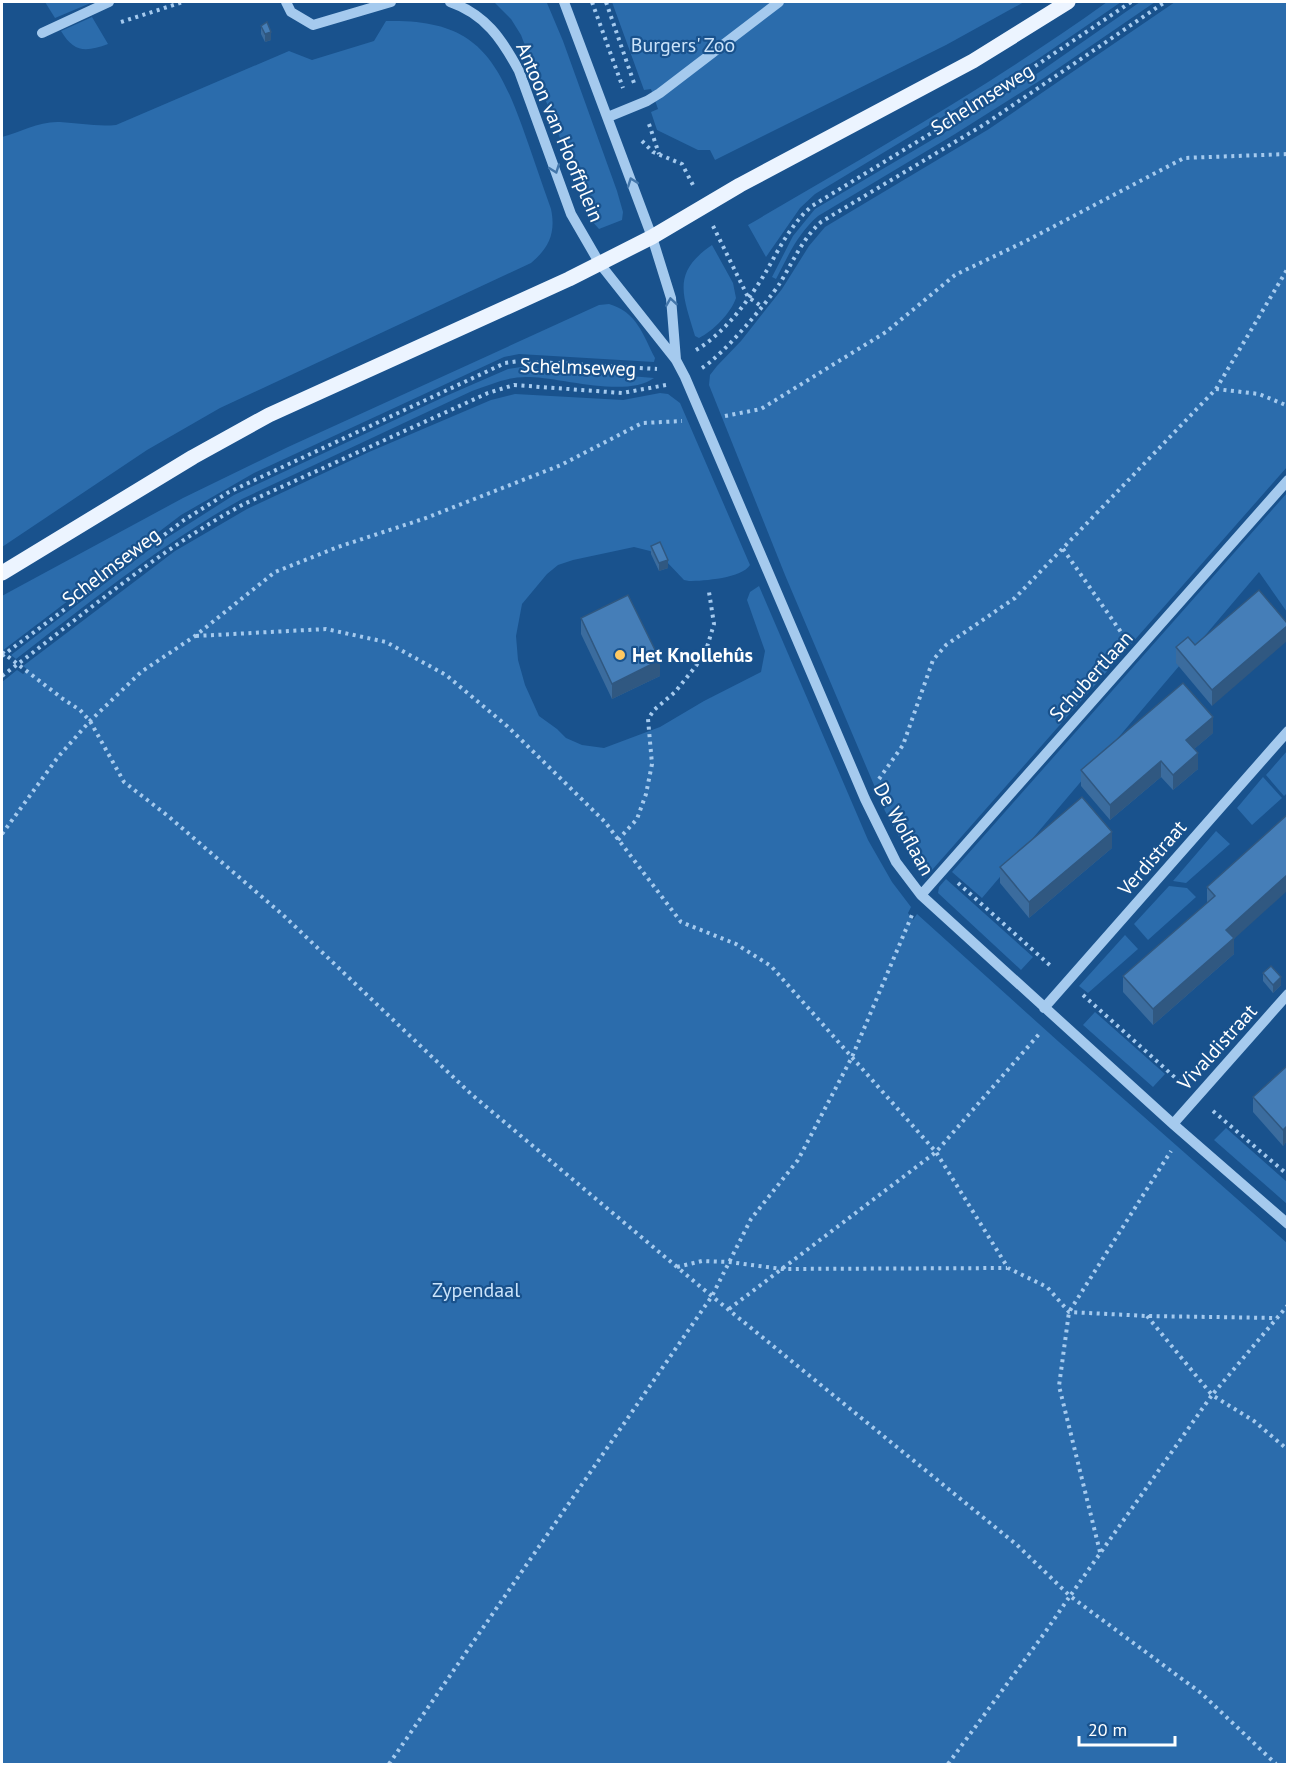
<svg xmlns="http://www.w3.org/2000/svg" width="1289" height="1766" font-family="'PT Sans',sans-serif">
	<style>
		.green { fill: #2b6cac }
		.lines { fill: none; stroke-linecap: round; stroke-linejoin: round }
		.path { stroke: #a5caee; stroke-width: 4; stroke-dasharray: 3 4.5; stroke-linecap: butt }
		.minor { stroke: #a5caee; stroke-width: 10 }
		.major { stroke: #ecf4ff; stroke-width: 15 }
		.wall { fill: #3b6c9e }
		.shaded-wall { fill: #305881 }
		.building { fill: #457eb8; stroke: #305881; stroke-width: 1.5 }
		.oneway { stroke: #4376aa }
		.poi-dot { fill: #ffc962; stroke: #19528d; stroke-width: 2 }
		.labels { text-anchor: middle; dominant-baseline: central; stroke-width: 4.5; stroke-linejoin: round; paint-order: stroke }
		.park-label { font-size: 20px; fill: #cbe3fa; stroke: #19528d }
		.street-label { font-size: 20px; fill: #fff; stroke: #19528d }
		.poi-label { font-size: 20px; font-weight: bold; fill: #fff; stroke: #19528d; text-anchor: start }
	</style>
	<rect width="100%" height="100%" fill="#19528d"/>
	<path class="green" d="M45,2H93L55,18Z
		M494,2H545L547,3L563,41L617,191L623,212L622,220L599,229L591,220L521,35L511,19Z
		M612,2H1024L946,45L715,160L710,150H698L657,130L651,112L658,109L651,89L644,90Z
		M1107,2H1121L1035,61L815,194L800,208L766,257L748,225C869,154 993,84 1107,2Z
		M1140,2H1155L1044,78L955,134L818,216C798,233 788,256 776,279L772,277L793,236L815,209L952,128L1041,71Z
		M1175,2H1287V467L925,878L906,849L885,811L785,575L709,385L710,375L717,366L741,341L782,289L809,246L825,227L989,129Z
		M92,17L108,44C86,52 74,53 61,31Z
		M386,21C470,19 495,51 522,126C532,154 541,181 551,209C556,233 549,248 531,263L220,408L147,450L2,547V137C21,132 39,121 60,122C79,123 97,127 116,125L289,51L312,60L374,41Z
		M712,245L733,283L736,298C731,313 713,331 699,338L695,336C683,295 671,273 712,245Z
		M609,304C637,312 643,335 655,358L654,362L519,354L504,357L254,473L181,515L2,651V596L11,591L183,498L288,447L599,305Z
		M521,367L654,378C626,398 563,378 530,377C509,376 492,384 472,391L242,499C161,544 89,603 16,659L11,655L154,546L234,495L446,396L508,369Z
		M660,393L668,394L680,403L750,565C742,578 704,581 689,581L684,580L665,560L650,551L634,547L573,560L558,565L547,574L522,604L516,636L518,660L525,685L539,716L557,729L566,738L582,745L604,748L660,727L704,701L761,672L765,651L747,600L750,592L759,586L868,840L892,882L911,907L908,913L913,920L917,914L1059,1042L1287,1243V1764H2V682L17,670L23,674L28,670L23,666L175,551L247,509L369,452L491,400L515,394L623,400Z
		M1287,493V612L1259,572L982,898L952,872Z
		M1287,751V793L1284,796L1266,775Z
		M1263,777L1282,798L1252,825L1237,808Z
		M1216,831L1230,844L1186,883L1173,881Z
		M946,879L1033,957L1021,970L938,893L939,887Z
		M1169,886L1187,888L1196,897L1148,940L1134,924Z
		M1125,935L1138,949L1088,993L1079,986Z
		M1095,1012L1165,1074L1153,1087L1083,1025Z
		M1226,1128L1287,1182V1204L1214,1140Z"/>
	<g class="lines">
		<path class="path" d="M592,2L623,88
			M606,2L634,83
			M121,22L183,2
			M649,124L659,154
			M642,141L653,152L682,164L694,187
			M713,226L748,297L761,306
			M696,350C725,333 750,299 767,270C780,247 792,223 812,206L974,107L1131,2
			M702,368C722,356 767,303 780,283C793,262 802,239 821,222L985,124L1165,2
			M1216,389L1259,394L1288,406
			M725,416L761,409L886,332L955,275L1024,242L1184,158L1288,154
			M1063,549L1123,635
			M196,636L326,629L386,642L446,675L507,726L605,822L681,922L736,944L771,966L936,1152L1008,1268L1047,1287L1069,1312L1147,1316L1277,1318
			M2,652L63,699L80,710L90,721L124,782L168,816L283,915L471,1094L702,1288L1017,1545L1070,1596L1212,1395L1254,1421L1288,1450
			M2,656L184,520L229,492L505,363L520,361L657,369
			M2,676C81,617 156,551 244,504L488,393L514,385L622,393L666,385
			M879,779L903,745L933,660L946,645L1015,598L1216,389L1288,268
			M2,834L58,757L90,721L141,672L195,636L275,572L338,547L426,518L561,465L642,423L682,421
			M618,840L637,819L646,794L652,764L648,719L654,710L675,692L696,666L707,647L714,624L709,592
			M958,883L1053,968
			M1083,995L1180,1082
			M1213,1111L1288,1175
			M677,1267L702,1261L729,1262L782,1269L1007,1268
			M729,1309L936,1152L1040,1033
			M1147,1316L1212,1395L1288,1305
			M1100,1552L1059,1386L1069,1312L1171,1151
			M389,1764L712,1296L751,1219L798,1160L852,1057L912,915
			M948,1764L1046,1631L1070,1596L1201,1693L1276,1764"/>
		<path class="minor" d="M286,2L291,12L313,25L391,2
			M450,2C485,14 502,39 519,71L571,214L600,264L676,360L685,377L865,799L896,862L921,895L1173,1124L1288,1224
			M564,2L652,237L671,298L676,360
			M42,33L109,2
			M608,117L647,101L660,93L779,2
			M921,895L1288,480
			M1044,1008L1288,731
			M1173,1124L1288,994"/>
		<path class="major" d="M2,573L193,457L269,415L569,279L652,237L740,185L973,61L1068,2"/>
	</g>
	<path class="wall" d="M261,26L271,40L265,42L261,34Z
		M651,546L668,568L659,571L651,554Z
		M1259,590L1212,706L1176,663V647L1195,645Z
		M581,618L660,676L612,699L581,634Z
		M1213,733L1194,749L1198,769L1173,790L1161,777L1110,820L1081,786V770Z
		M1287,815L1234,939V954L1153,1025L1123,992V976L1207,903V887Z
		M1112,848L1029,918L1000,883V867Z
		M1263,973L1281,985L1273,993L1263,981Z
		M1287,1066V1141L1283,1146L1253,1112V1097Z"/>
	<path class="shaded-wall" d="M271,32V40L265,42V34Z
		M668,560V568L659,571V563Z
		M1287,626V641L1212,706V690Z
		M660,660V676L612,699V684Z
		M1213,717V733L1186,756V740Z
		M1198,753V769L1173,790V775Z
		M1161,761V777L1110,820V805Z
		M1112,832V848L1029,918V902Z
		M1287,875V891L1234,939V954L1153,1025V1009L1226,930Z
		M1281,977V985L1273,993V985Z
		M1287,1126V1141L1283,1146V1130Z"/>
	<path class="building" d="M267,22L271,32L265,34L261,26Z
		M660,542L668,560L659,563L651,546Z
		M1259,590L1287,623V626L1212,690L1176,647L1188,637L1195,645Z
		M628,595L660,660L612,684L581,618Z
		M1183,683L1213,717L1186,740L1198,753L1173,775L1161,761L1110,805L1081,770Z
		M1082,797L1112,832L1029,902L1000,867Z
		M1287,815V875L1226,930L1234,938L1153,1009L1123,976L1215,896L1207,887Z
		M1271,966L1281,977L1273,985L1263,973Z
		M1287,1066V1126L1283,1130L1253,1097Z"/>
	<defs><path id="oneway-chevron" d="M-2-3.5L2.5 0L-2 3.5" fill="none" stroke-width="1.6" stroke-linecap="round" stroke-linejoin="round" transform="scale(1.5)"/></defs>
	<g class="oneway">
		<use href="#oneway-chevron" transform="translate(555 169) rotate(70)"/>
		<use href="#oneway-chevron" transform="translate(632 182) rotate(-110)"/>
		<use href="#oneway-chevron" transform="translate(671 302) rotate(-99)"/>
	</g>
	<circle class="poi-dot" cx="620" cy="655" r="6"/>
	<g class="labels">
		<g class="park-label">
			<text x="683" y="45">Burgers' Zoo</text>
			<text x="476" y="1290">Zypendaal</text>
		</g>
		<g class="street-label">
			<text transform="translate(982 99) rotate(-32)">Schelmseweg</text>
			<text transform="translate(560 132) rotate(67)">Antoon van Hooffplein</text>
			<text transform="translate(578 367) rotate(2)">Schelmseweg</text>
			<text transform="translate(111 567) rotate(-37)">Schelmseweg</text>
			<text transform="translate(1091 676) rotate(-48)">Schubertlaan</text>
			<text transform="translate(904 829) rotate(61)">De Wolflaan</text>
			<text transform="translate(1152 858) rotate(-49)">Verdistraat</text>
			<text transform="translate(1217 1047) rotate(-48)">Vivaldistraat</text>
		</g>
		<g class="poi-label">
			<text x="632" y="655">Het Knollehûs</text>
		</g>
	</g>
	<rect width="1289" height="1766" fill="none" stroke="#ffffff" stroke-width="6"/>
	<path d="M1079 1736v9h96v-9" fill="none" stroke="#ffffff" stroke-width="3"/>
	<text x="1088" y="1736" font-size="18" fill="#ffffff" stroke="#19528d" stroke-width="4.5" paint-order="stroke">20 m</text>
</svg>
